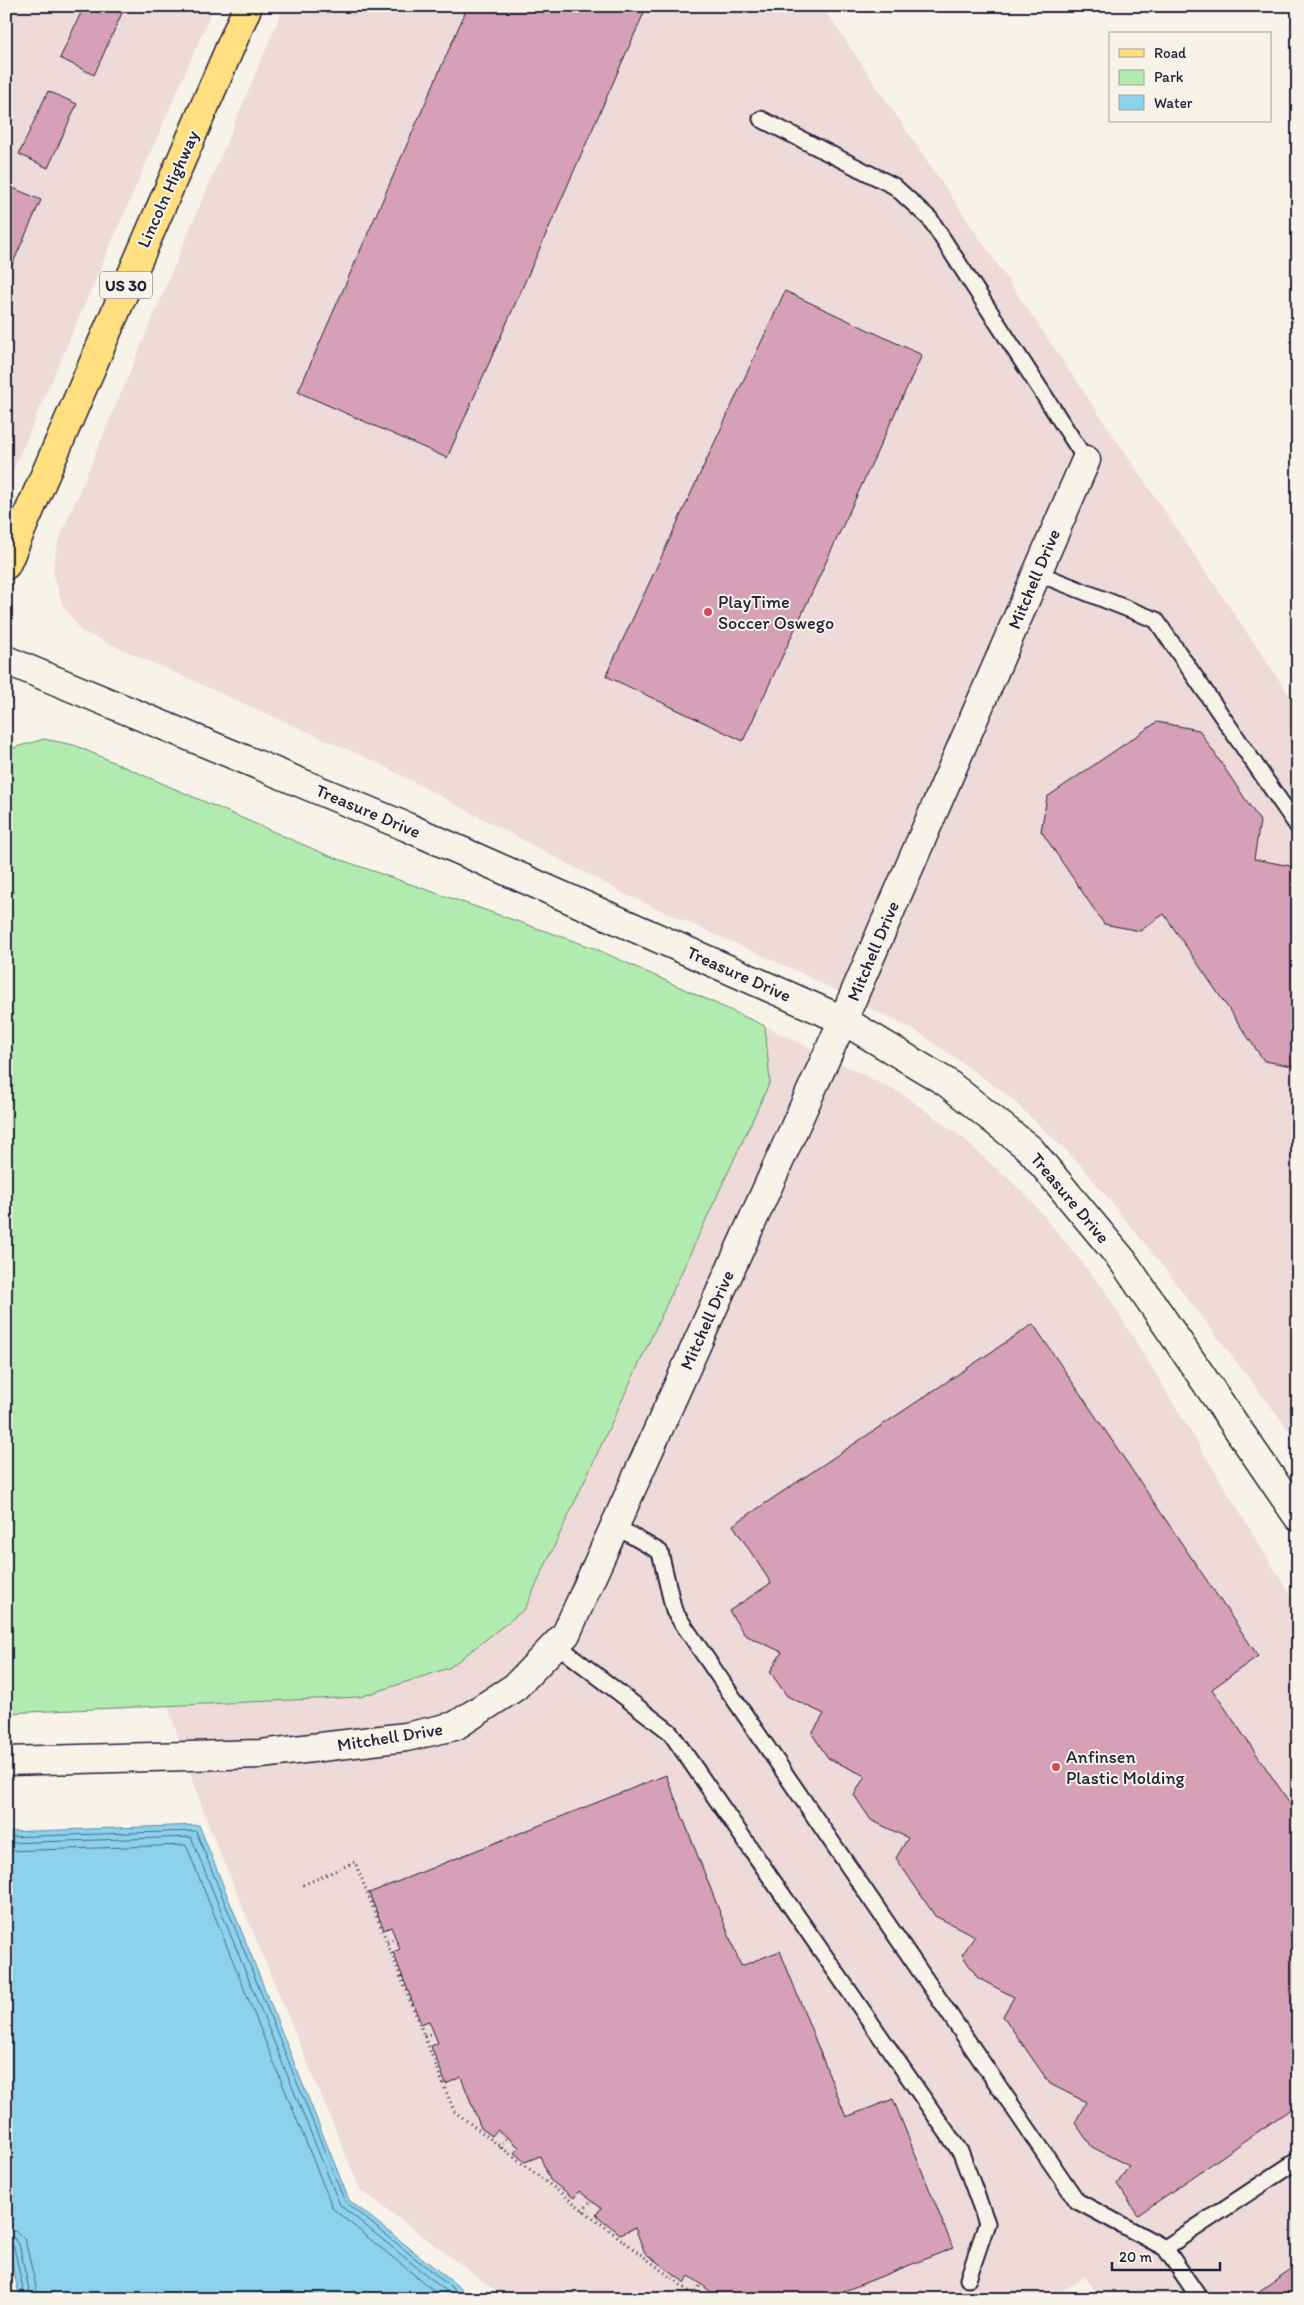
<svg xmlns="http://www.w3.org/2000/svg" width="1304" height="2305" font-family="Itim,sans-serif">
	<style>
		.built { fill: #eddad9 }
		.green { fill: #b1ebaf; stroke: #6a8675 }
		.water { fill: #8cd2ed; stroke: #628ca6 }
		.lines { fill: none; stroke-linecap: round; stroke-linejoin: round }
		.shore { stroke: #4c6882; stroke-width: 1 }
		.building { fill: #d6a0b6; stroke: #22223b }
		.service-casing { stroke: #22223b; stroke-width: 19 }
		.minor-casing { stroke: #22223b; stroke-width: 31 }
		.primary-casing { stroke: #22223b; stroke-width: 31 }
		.path { stroke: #22223b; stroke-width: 3; stroke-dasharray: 1 4; stroke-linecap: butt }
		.service { stroke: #f7f3e8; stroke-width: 15 }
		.minor { stroke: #f7f3e8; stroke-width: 28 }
		.primary { stroke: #ffdf80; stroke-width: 28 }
		.poi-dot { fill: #d1495b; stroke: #f7f3e8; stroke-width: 2 }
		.labels { text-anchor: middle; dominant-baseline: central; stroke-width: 4; stroke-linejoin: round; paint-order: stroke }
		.shield { fill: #f7f3e8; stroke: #62616f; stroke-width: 1 }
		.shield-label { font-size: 16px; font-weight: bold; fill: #22223b }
		.street-label { font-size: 18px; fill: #22223b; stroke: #f7f3e8 }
		.poi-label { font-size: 18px; fill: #22223b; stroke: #f7f3e8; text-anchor: start }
	</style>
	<rect width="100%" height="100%" fill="#f7f3e8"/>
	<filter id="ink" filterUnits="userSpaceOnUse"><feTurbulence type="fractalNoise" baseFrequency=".02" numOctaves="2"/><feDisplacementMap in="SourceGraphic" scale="10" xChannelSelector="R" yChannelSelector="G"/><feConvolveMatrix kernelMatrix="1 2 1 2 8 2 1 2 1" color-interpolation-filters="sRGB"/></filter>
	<g filter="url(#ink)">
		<path class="built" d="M6,6H214L6,486Z
			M284,6H822L1298,708V1442L1151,1251L1079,1163L1005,1093L918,1032L797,971L627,895L376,762L81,631L62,604L53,572L57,545Z
			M765,1026L904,1095L964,1139L1027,1196L1103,1288L1298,1608V2299H1101L1085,2276L1051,2299H507L360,2189L205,1816L168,1706L360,1697L525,1610L770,1082Z"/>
		<path class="green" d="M44,739L74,745L327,855L594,948L765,1026L770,1082L525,1609L449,1668L360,1697L6,1713V750Z"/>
		<path class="water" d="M199,1825L349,2200L474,2299H20L6,2238V1832Z"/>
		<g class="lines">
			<path class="shore" d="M6,1837L196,1831L345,2202L466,2299
				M6,1843L191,1837L340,2205L456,2299
				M6,1851L186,1845L333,2209L444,2299
				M6,2229L17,2232L25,2240L39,2299
				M6,2237L14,2238L19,2244L31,2299
				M6,2243L14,2247L25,2299"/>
		</g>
		<path class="building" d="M84,6H108L122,13L94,75L60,58Z
			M468,6H647L447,458L298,392Z
			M48,91L77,104L48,168L19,154Z
			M6,185L41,200L12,265L6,262Z
			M785,291L922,355L743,741L606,676Z
			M1157,722L1199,730L1260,821L1254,859L1290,866L1298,877V1067L1264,1061L1164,914L1140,931L1104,924L1041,831L1047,797Z
			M1298,1069V1114L1291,1104Z
			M1033,1324L1258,1656L1212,1689L1298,1815V2104L1138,2215L1117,2184L1129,2166L1092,2147L1075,2123L1086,2102L1050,2084L1003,2016L1014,1997L978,1978L962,1955L975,1936L935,1916L896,1858L908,1838L871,1820L854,1795L865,1776L828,1758L812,1734L824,1714L787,1696L770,1672L782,1652L745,1635L729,1611L771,1583L733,1525Z
			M666,1775L741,1966L780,1951L846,2117L893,2099L953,2248L824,2299H707L712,2293L701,2284L689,2276L685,2283L645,2253L635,2228L620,2234L596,2215L601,2208L579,2191L574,2198L550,2180L540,2156L525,2162L514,2153L519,2147L507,2137L497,2130L492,2136L481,2128L461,2077L446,2084L431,2046L438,2043L429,2021L421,2024L393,1952L400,1949L391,1927L384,1930L369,1893Z
			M1298,2264V2299H1248Z"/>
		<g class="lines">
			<g class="service-casing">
				<path id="service" d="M761,119L894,186L930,219L1086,460
					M1037,573L1156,620L1298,827
					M615,1526L660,1552L674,1611L1077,2201L1165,2248L1200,2299
					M556,1644L670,1732L961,2153L987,2223L968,2279
					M1165,2248L1298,2160"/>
			</g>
			<g class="minor-casing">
				<path id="minor" d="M6,660L407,827L843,1020L946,1082L1030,1149L1123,1261L1298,1517
					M6,1761L261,1754L406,1737L455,1726L515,1687L566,1634L843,1020L1086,460"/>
			</g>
			<g class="primary-casing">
				<path id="primary" d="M6,565L248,6"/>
			</g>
			<path class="path" d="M303,1885L355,1862L454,2111L699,2299
				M387,1942L396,1938
				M424,2036L433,2033
				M500,2148L507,2137
				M583,2211L591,2200
				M694,2296L701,2284"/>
			<use href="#service" class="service"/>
			<use href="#minor" class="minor"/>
			<use href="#primary" class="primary"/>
		</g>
	</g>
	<g class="poi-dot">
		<circle cx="708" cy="612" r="5"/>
		<circle cx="1056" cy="1767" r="5"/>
	</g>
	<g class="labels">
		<rect class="shield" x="100" y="271.5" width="52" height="27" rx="4"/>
		<g class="shield-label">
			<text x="126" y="285">US 30</text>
		</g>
		<g class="street-label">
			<text transform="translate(168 189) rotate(-66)">Lincoln Highway</text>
			<text transform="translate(1034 579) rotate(-67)">Mitchell Drive</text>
			<text transform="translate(368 811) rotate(23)">Treasure Drive</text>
			<text transform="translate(873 951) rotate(-67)">Mitchell Drive</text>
			<text transform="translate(739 974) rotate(24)">Treasure Drive</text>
			<text transform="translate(1070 1198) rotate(50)">Treasure Drive</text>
			<text transform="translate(707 1320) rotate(-66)">Mitchell Drive</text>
			<text transform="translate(390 1737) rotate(-9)">Mitchell Drive</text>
		</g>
		<g class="poi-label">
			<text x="718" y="602">PlayTime<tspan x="718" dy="21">Soccer Oswego</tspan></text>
			<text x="1066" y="1757">Anfinsen<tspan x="1066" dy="21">Plastic Molding</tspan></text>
		</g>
	</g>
	<rect width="1304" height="2305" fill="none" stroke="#f7f3e8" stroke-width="25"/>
	<rect x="12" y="12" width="1279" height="2280" fill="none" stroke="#22223b" stroke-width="2" filter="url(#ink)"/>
	<rect x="1109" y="32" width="162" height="90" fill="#f7f3e8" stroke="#a29fa3"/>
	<rect x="1119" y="49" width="25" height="8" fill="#ffdf80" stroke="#a29fa3"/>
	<text x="1154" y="58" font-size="15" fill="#22223b">Road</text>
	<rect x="1119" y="70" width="25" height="15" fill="#b1ebaf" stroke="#a29fa3"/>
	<text x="1154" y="82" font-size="15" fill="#22223b">Park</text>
	<rect x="1119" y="95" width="25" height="15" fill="#8cd2ed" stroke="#a29fa3"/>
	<text x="1154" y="108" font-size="15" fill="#22223b">Water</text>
	<path d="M1112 2262v8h108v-8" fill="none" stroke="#22223b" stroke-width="2.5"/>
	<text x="1119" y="2262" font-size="15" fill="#22223b" stroke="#f7f3e8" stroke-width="4" paint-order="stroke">20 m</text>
</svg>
